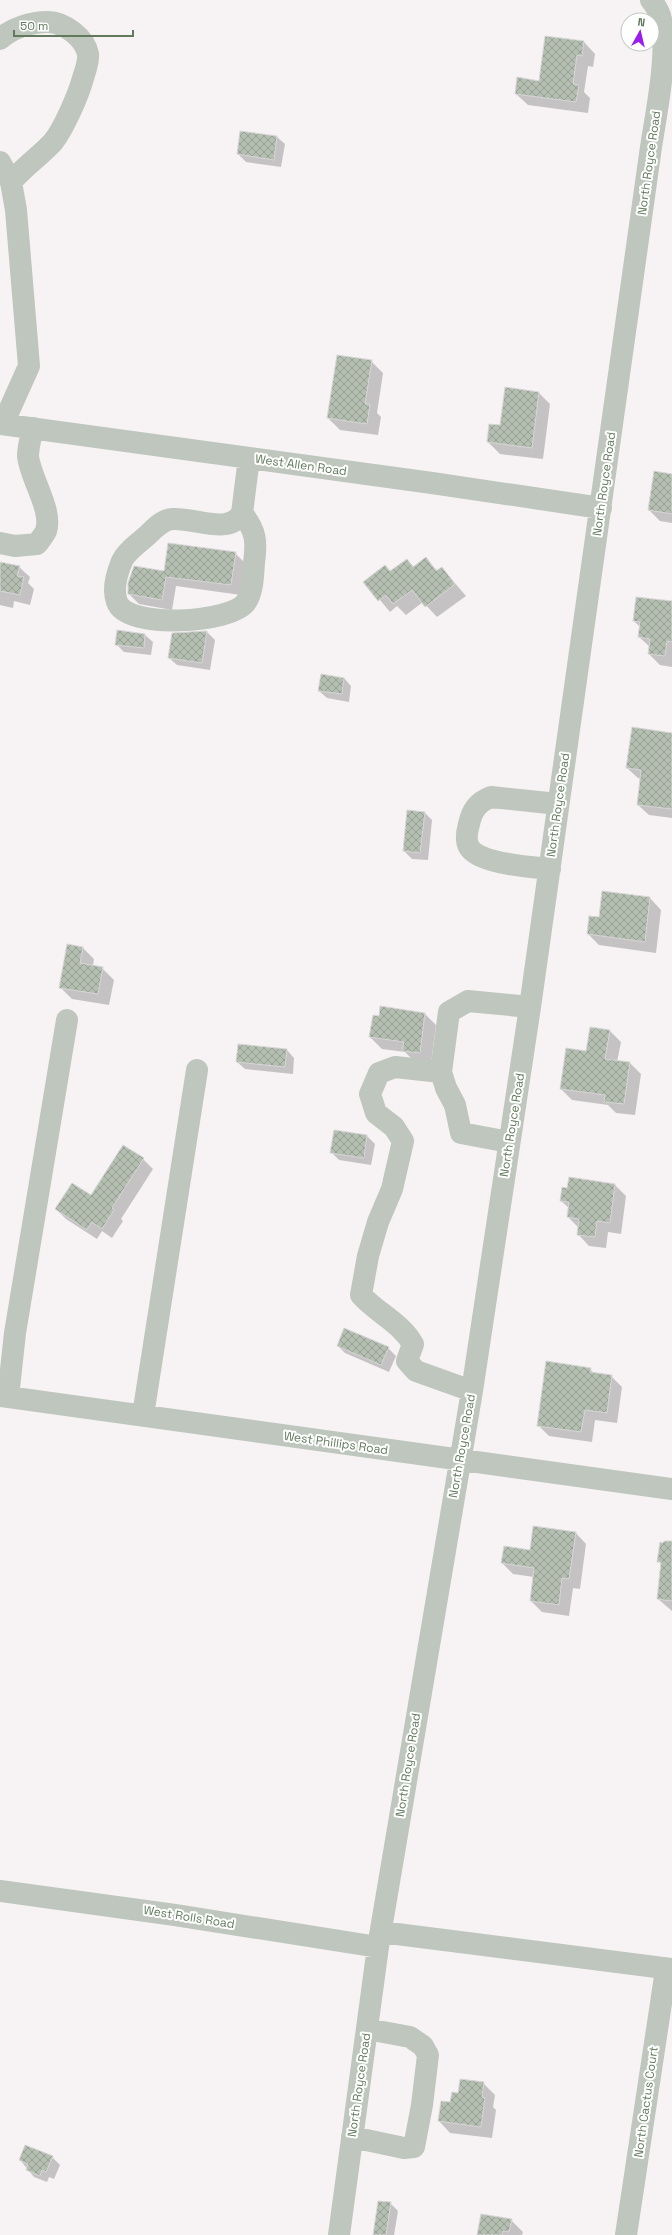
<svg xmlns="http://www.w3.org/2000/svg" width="672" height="2235" font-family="'Space Grotesk',sans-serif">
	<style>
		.shadow { fill: #0003 }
		.building { fill: url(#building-cross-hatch); stroke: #d8d6d7 }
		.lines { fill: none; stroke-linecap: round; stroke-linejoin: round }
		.minor { stroke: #bec6bd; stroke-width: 22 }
		.labels { text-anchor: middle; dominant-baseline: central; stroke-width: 4; stroke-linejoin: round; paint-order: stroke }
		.street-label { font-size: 12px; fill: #617a5c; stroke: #fff }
	</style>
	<defs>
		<pattern id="building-cross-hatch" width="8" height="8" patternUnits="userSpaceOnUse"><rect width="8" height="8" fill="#b4beb1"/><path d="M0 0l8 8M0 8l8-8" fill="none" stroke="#969f93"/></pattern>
	</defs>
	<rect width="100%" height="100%" fill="#f7f3f5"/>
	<path class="shadow" d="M546,37L584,42L595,54L593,67L588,66L584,92L590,98L588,113L528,105L516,94L540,82Z
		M241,132L277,137L285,144L281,167L246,162L238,154Z
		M371,361L383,373L377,413L381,417L378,435L340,430L328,418Z
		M539,393L550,404L543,459L500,454L488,442L500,427Z
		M672,476V523L660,521L649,510Z
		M235,553L245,563L241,595L176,586L172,610L139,604L129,594L165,572Z
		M426,559L438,571L442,568L466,596L437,617L423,602L406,615L397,606L390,612L365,582L390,572L407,560L414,567Z
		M0,563L19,567L30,577L28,583L34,589L30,605L14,601L13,608L0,605Z
		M672,602V667L660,665L649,654L650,647L639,637L640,627L634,621Z
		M117,631L145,635L153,642L151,655L124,652L116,644Z
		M207,632L215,640L210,670L177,665L169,658L173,634Z
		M344,678L351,686L349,702L327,698L319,691Z
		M672,734V818L649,815L638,805L641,779L638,778L627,768Z
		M424,812L432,820L428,860L412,859L404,851Z
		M603,892L650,898L661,910L656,953L599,945L588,934L600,918Z
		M68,945L83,948L94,959L93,966L102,968L114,980L109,1005L72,999L60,987Z
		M425,1014L436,1025L431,1064L415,1062L405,1052L382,1049L370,1037L380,1017Z
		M610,1031L621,1042L617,1062L630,1063L641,1074L635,1115L616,1113L608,1105L572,1100L561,1089L587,1052Z
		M287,1050L294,1058L293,1074L245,1069L237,1062Z
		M367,1136L375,1144L371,1165L339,1160L331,1152Z
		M143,1159L153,1169L121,1219L123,1221L112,1238L102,1231L97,1239L66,1219L56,1209L91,1197Z
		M615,1185L626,1196L621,1234L608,1232L606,1248L589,1246L578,1234L579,1228L568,1217L569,1208L561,1201L568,1189Z
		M338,1346L388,1348L396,1356L389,1372L345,1353Z
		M590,1369L595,1374L611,1376L622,1387L617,1423L595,1420L592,1442L549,1436L538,1425Z
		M575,1532L586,1544L580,1589L573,1588L569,1616L542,1612L531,1601L534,1577L513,1574L502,1563Z
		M672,1545V1611L658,1599L662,1565L659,1562Z
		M483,2083L495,2095L493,2107L496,2110L492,2138L450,2133L439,2121L459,2094Z
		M52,2157L60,2165L54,2179L49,2177L47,2182L34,2177L20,2160Z
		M390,2203L398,2211L394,2235H374Z
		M511,2220L523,2232L522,2235H478Z"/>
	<path class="building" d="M545,36L584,41L582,56L577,55L573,84L579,85L576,102L515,94L517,77L539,81Z
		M240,131L277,136L274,160L237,154Z
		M337,355L372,360L365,404H370L367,424L327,418Z
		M505,387L539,392L532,448L487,442L489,424L500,425Z
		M654,471L672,474V514L648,510Z
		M168,543L236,552L231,585L166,577L162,600L128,594V583L134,566L164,571Z
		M426,557L436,571L442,567L455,584L425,607L412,590L393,604L386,595L378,601L363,582L385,565L390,571L407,559L413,567Z
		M0,562L20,566L17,576L24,577L20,595L0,591Z
		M636,597L672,601V642L667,641L665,656L648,654L650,639L638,637L640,622L633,621Z
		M117,630L145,634L144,648L115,645Z
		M207,631L202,663L168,658L172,633Z
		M321,674L344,678L342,694L318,691Z
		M632,727L672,733V809L637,805L641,770L626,768Z
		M407,810L425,812L420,853L403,851Z
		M602,891L650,897L645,942L587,934L589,916L599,917Z
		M67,944L83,947L80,963L103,967L98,994L59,988Z
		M380,1006L425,1013L420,1053L402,1051L404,1042L369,1037L373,1015L379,1016Z
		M590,1027L610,1030L605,1059L630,1062L624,1104L604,1102L605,1095L560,1089L566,1048L586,1051Z
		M238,1044L287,1049L285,1067L236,1062Z
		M334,1130L367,1135L364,1158L330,1153Z
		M123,1145L144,1158L112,1208L114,1210L102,1229L92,1222L87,1230L55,1209L72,1183L91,1195Z
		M569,1177L615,1184L610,1223L597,1221L595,1237L577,1235L579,1219L567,1217L569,1202L560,1201L562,1187L567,1188Z
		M344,1328L389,1347L381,1365L337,1346Z
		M546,1361L591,1368L590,1372L612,1375L607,1413L585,1410L581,1432L537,1426Z
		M533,1526L576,1532L569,1579L562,1578L559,1605L530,1601L534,1568L501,1563L504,1546L530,1550Z
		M664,1541H672V1601L657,1599L661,1562H657L660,1542L663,1543Z
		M460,2079L484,2082L482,2097L485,2098L481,2127L438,2121L441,2101L450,2102L452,2092L458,2093Z
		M25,2145L53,2156L46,2172L42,2170L40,2176L26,2170L28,2164L19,2160Z
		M378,2201L391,2202L386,2235H373Z
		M481,2214L512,2219L509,2232L503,2231L502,2235H477Z"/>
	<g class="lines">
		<path class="minor" d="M0,39C12,28 31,22 48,22C64,22 85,38 88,54C89,61 85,72 83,78C79,94 63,130 53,142C40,156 24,167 11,182
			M0,162L11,182L16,210L29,366L3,424
			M0,424L432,483L601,508
			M242,513C256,531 257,541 254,563C253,575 253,592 246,602C232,623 127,630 117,602C112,589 117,573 122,561C126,552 136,545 143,539C152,532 160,520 172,519C194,517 229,536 242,513L249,458
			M0,543L15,546L37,544C40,540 44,535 46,531C53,510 30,478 28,456C28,447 31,436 33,428
			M550,869C531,867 479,864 469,847C465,840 467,831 469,824C472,810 478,802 491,797L558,804
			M441,1072L395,1067L379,1073L370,1094L376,1113L394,1127L403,1141L392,1189L378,1222L368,1256L361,1295C377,1313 400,1322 413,1344L407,1361L416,1371L472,1391
			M509,1142L461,1133L455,1105L446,1088L441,1072L449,1012L468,1001L530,1007
			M0,1396L672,1489
			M8,1397L15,1333L67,1020
			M143,1415L197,1070
			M0,1891L175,1915L378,1947
			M381,1932L672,1969
			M352,2137L404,2148L414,2147L422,2105L428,2055L423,2046L410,2037L367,2029
			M339,2235L378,1947L472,1391L530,1007L651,147C656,114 671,42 659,13C657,8 654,4 651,0
			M626,2235L666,1970"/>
	</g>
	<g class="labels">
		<g class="street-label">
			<text transform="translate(649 163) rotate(-82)">North Royce Road</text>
			<text transform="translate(301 465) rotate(8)">West Allen Road</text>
			<text transform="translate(604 484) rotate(-82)">North Royce Road</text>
			<text transform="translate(558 805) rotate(-82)">North Royce Road</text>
			<text transform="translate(512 1125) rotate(-81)">North Royce Road</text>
			<text transform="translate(336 1443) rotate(8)">West Phillips Road</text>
			<text transform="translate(462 1446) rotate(-80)">North Royce Road</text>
			<text transform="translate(408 1765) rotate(-81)">North Royce Road</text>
			<text transform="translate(189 1917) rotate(9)">West Rolls Road</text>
			<text transform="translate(359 2085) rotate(-82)">North Royce Road</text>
			<text transform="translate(646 2102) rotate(-82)">North Cactus Court</text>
		</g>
	</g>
	<g transform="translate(640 32) rotate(8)"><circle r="19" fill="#ffffff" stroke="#c0cabe"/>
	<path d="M0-3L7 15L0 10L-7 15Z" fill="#9b1ded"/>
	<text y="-6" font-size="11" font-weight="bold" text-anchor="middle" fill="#617a5c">N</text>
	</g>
	<path d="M14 30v6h119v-6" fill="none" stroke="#617a5c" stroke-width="2"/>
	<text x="20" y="30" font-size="12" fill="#617a5c" stroke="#ffffff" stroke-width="3" paint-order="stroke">50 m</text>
</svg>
